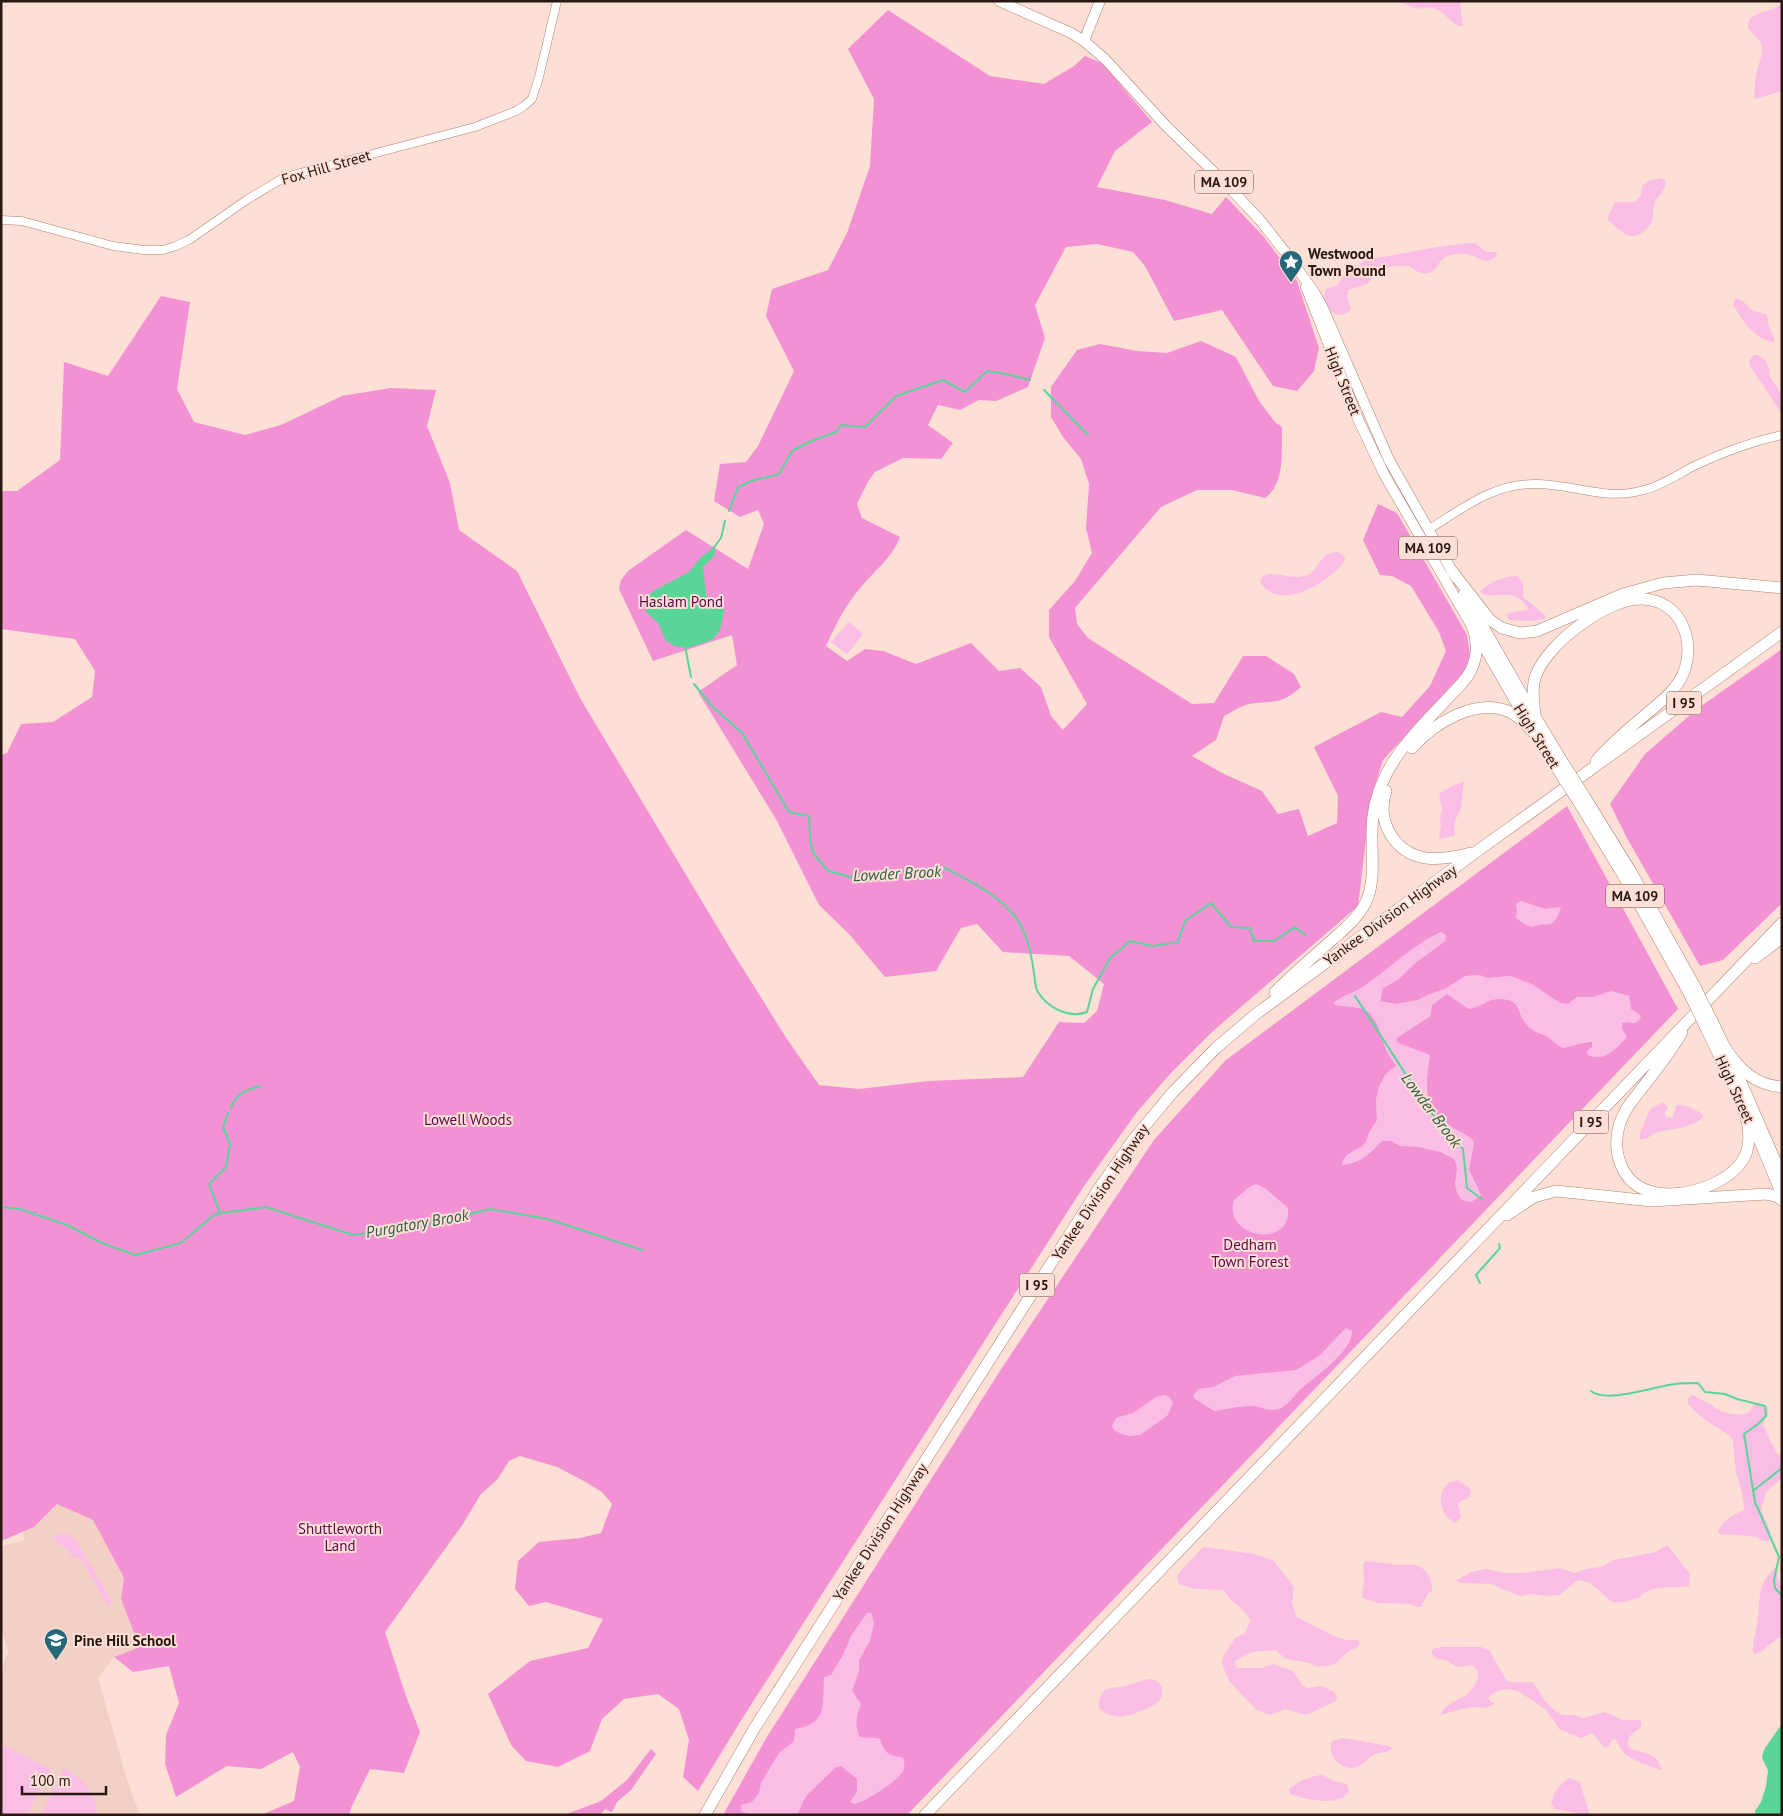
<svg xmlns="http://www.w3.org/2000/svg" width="1783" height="1816" font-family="'PT Sans',sans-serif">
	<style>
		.built { fill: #f3d0c5 }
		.green { fill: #fabee6 }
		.forest { fill: #f292d5; fill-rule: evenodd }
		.water { fill: #59d598 }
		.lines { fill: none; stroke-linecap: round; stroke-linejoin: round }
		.stream { stroke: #59d598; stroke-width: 2 }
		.minor-casing { stroke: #ae8173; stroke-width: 9 }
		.major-casing { stroke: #ae8173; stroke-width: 11 }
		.highway-casing { stroke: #ae8173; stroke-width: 12 }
		.minor { stroke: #fff; stroke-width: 8 }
		.major { stroke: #fff; stroke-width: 10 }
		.highway { stroke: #fff; stroke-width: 11 }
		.major-bridge-casing { stroke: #ae8173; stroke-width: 11; stroke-linecap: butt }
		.major-bridge { stroke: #fff; stroke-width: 10 }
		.labels { text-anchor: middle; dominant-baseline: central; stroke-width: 4; stroke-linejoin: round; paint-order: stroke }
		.shield { fill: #fddfd5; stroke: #69544c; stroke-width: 1 }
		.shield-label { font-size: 14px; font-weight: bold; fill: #291812 }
		.street-label { font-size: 15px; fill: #291812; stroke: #fddfd5 }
		.poi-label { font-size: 15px; font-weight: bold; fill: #291812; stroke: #fddfd5; text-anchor: start }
		.park-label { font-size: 15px; fill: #5e064c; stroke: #fddfd5 }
		.water-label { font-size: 16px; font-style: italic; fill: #2d5f45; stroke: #fddfd5 }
	</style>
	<rect width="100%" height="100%" fill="#fddfd5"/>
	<path class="built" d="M57,1504L93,1520L124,1578L121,1599L138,1643L135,1649L114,1657L98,1678L128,1783L140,1815H1V1671L8,1652L1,1627V1546L24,1540L23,1531L34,1527Z"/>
	<path class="green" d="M1397,1H1460L1463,27C1450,24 1447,14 1436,9C1427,6 1423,10 1416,8C1415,8 1399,2 1397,1Z
		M1782,3V91L1756,99L1754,97C1755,90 1755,83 1756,76C1760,53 1771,48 1748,29C1746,10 1770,14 1782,3Z
		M1661,178L1665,180C1668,190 1657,195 1654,204C1653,209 1653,215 1652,220C1651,224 1647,229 1643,232C1628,243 1619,229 1607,219L1615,202H1635L1641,195L1642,186L1649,181Z
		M1475,243L1486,252H1496L1497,255C1486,268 1479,256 1466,254C1459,254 1449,254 1444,258C1439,261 1438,267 1434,270C1426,277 1416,272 1410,266H1394L1380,270L1367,284L1349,290L1347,296L1351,309C1337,325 1319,305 1326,289L1337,285L1347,271L1358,269L1361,263L1366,260C1402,254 1438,245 1475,243Z
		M1736,298L1743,301L1753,311L1766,314C1769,319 1767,322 1769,326C1771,333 1775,335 1774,342C1754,340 1743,320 1733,305Z
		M1754,355H1758L1765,360L1769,368L1770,377L1782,395V414L1750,366L1749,361Z
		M1337,551L1345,557C1345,564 1337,570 1331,575C1314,589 1277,609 1260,582L1262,577C1274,569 1289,580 1304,576C1315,574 1316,565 1323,558C1327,554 1332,553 1337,551Z
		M1518,576L1523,584V597L1546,616L1545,619L1528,621L1509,620L1507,617L1508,613L1526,610L1528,608C1513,584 1493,602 1480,592C1489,582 1504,576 1518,576Z
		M849,622L863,634L847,654L831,642Z
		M1464,781L1461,808L1455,821L1454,836L1439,839L1441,826L1440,817L1442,809L1439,794L1450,787Z
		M1521,901L1545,909L1562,906C1559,911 1556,922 1550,924C1545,926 1547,923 1542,924C1527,929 1529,927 1516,918L1517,910L1516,904Z
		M1441,932L1446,935L1445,941L1414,964L1399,979L1388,985L1379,999L1390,1004L1418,1000L1430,994L1445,989L1465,976L1479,975L1488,978L1511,976L1533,985L1560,1003L1568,1004L1577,997H1593L1610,991L1629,996L1631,1009L1641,1016L1639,1020L1635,1023L1628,1022L1627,1037C1616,1048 1606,1062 1588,1055L1587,1041L1576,1046L1561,1048L1547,1037L1531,1029L1524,1023L1518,1006L1496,999L1477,1008L1469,1009L1447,994L1436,1002L1431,1007L1430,1015L1398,1037V1043L1430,1055L1426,1090L1428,1100L1446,1123L1469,1137L1474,1142L1469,1170L1481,1195L1471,1202L1462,1200L1455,1187L1457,1168L1445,1153L1419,1147L1400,1146L1392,1141L1380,1142L1371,1153L1360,1160L1439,1260L907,1815H723L767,1737L1002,1368L1154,1140L1226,1060L1366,1142L1369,1133L1377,1120L1376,1100L1379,1087L1385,1075L1396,1065L1387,1052L1373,1017L1335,1005L1334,1003L1343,996L1356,991L1410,950L1425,939Z
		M1663,1102L1668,1107L1665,1113L1666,1117L1672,1118L1677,1105C1687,1105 1695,1109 1703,1115V1118C1689,1129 1674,1128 1658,1132C1651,1134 1647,1141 1640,1139V1133L1650,1109Z
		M1692,1395C1713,1403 1726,1421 1750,1412L1753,1406L1759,1404L1768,1407V1415L1765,1418L1763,1425L1777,1454L1782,1456V1478L1766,1492L1761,1510L1770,1530L1771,1539C1768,1541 1768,1542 1764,1541C1756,1540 1763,1540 1756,1537C1752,1536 1727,1534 1722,1535L1718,1532C1722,1521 1733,1515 1744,1510C1745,1506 1739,1478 1736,1474L1733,1441L1730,1436C1715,1426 1700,1418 1688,1404V1399Z
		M1458,1480L1470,1488L1471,1492L1468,1499L1460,1501L1458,1505L1461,1517L1455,1523C1437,1515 1434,1482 1458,1480Z
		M65,1534L70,1535L75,1539L113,1603L108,1606L80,1557L73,1559L67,1549L58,1543L53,1536Z
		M1667,1545L1690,1574L1689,1586C1674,1589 1659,1585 1646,1592C1643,1593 1642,1596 1639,1597C1633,1600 1619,1604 1612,1602L1590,1583L1578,1580L1559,1595L1547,1596L1533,1594L1521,1596L1505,1590L1492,1584L1461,1583L1455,1581L1471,1572L1486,1569L1506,1573H1522L1560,1568L1575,1573L1586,1569L1601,1567L1614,1560L1656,1552Z
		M1203,1547L1255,1554L1274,1561L1294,1587L1292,1603L1297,1617L1332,1635L1345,1640H1357L1360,1642L1358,1647L1349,1651L1335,1664L1327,1666L1318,1667L1310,1663L1286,1659L1275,1650L1252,1652L1235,1661L1236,1666L1238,1668H1262L1273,1664L1293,1671L1303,1686L1308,1688L1322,1686L1334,1692L1337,1697L1336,1701L1306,1715L1285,1709L1270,1715L1257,1710L1243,1696L1230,1682L1223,1667L1222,1662L1224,1655L1235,1638L1245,1633L1251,1620C1243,1609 1231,1601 1223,1590L1195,1589L1179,1584L1177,1578L1179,1573Z
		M1366,1561C1376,1562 1387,1563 1398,1565C1403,1565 1408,1564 1414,1565C1427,1567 1433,1579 1432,1592L1428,1593L1421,1607H1417L1410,1604L1378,1603L1363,1598L1362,1594L1364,1582L1363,1564Z
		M1777,1566L1778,1580L1782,1587V1637C1771,1640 1766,1651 1755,1654L1753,1652C1752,1642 1756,1634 1757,1624C1762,1599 1754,1586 1777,1566Z
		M1441,1647H1481L1489,1650L1507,1681L1511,1682H1533L1545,1701L1555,1711L1563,1715H1574L1583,1718L1605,1712L1623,1720H1639L1641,1722V1727C1633,1733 1625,1737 1629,1747C1643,1756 1656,1749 1662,1770C1657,1770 1628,1758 1625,1754C1621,1750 1618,1744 1616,1740L1613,1739L1608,1747H1604L1592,1733L1581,1738L1559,1729L1546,1710L1518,1691L1506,1689L1495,1692L1488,1698L1490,1701L1495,1704L1486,1708L1475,1707L1461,1709L1441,1715C1445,1697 1480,1701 1478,1670L1472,1665L1457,1667L1445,1660L1437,1659L1431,1653L1433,1649Z
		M1150,1679L1155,1680L1162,1686V1696C1159,1703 1154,1705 1147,1708C1131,1716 1114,1722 1099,1708C1098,1685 1111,1689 1126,1686C1134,1684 1141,1680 1150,1679Z
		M1343,1738L1389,1746L1393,1748C1387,1753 1381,1752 1375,1754C1368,1757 1365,1763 1359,1766C1344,1774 1326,1757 1332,1741Z
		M1,1744L51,1769L27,1815L1,1814Z
		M64,1768C82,1778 96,1792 97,1815H40L43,1811Z
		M1322,1775L1337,1782L1347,1784L1349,1791C1340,1808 1305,1799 1290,1794L1289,1789C1299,1781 1310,1776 1322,1775Z
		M1569,1778L1579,1781L1580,1783L1590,1815C1578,1815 1568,1810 1555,1809L1551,1804C1554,1792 1559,1785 1569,1778Z"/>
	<path class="forest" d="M888,10L990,76L1044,84L1074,66L1085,56L1102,63L1152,122L1115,151L1097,187L1165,200L1212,214L1226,197L1264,237L1297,281L1319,348L1314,371L1297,391L1273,386L1222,310L1174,321L1145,266L1133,252L1097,244L1066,247L1035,305L1045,338L1028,387L996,401L979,400L960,410L938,405L928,425L953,443L941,459L903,458L875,472L869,480L857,504L862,518L900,537C893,557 875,570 862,586C846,604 836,624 826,646L847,661L865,649L883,651L916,664L971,643L999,671L1020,668L1041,687L1051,716L1063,730L1087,704L1049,637V610L1075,581L1092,553L1086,528L1089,484L1081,459L1063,437L1051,417V387L1077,350L1100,344L1137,351L1167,353L1201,341L1236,357L1259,401L1275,422L1282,427C1281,450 1286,483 1265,498L1232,490H1197L1161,507L1075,608L1077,624L1088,638L1192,704L1214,703L1243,656H1266L1294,674L1301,687C1280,706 1273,700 1249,704C1241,706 1232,712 1224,716L1216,740L1192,756L1224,774L1262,791L1278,814L1299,809L1308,836L1337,823L1338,796L1314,747L1381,712L1402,717L1430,686L1446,651L1439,632L1411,586L1392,576L1380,575L1363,540L1378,504L1397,513L1467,635L1470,655L1464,672L1383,760L1371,798L1358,906L1212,1032L1170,1074L1137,1112L1084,1186L740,1722L698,1791L683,1777L689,1740L679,1709L658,1694L624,1699L602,1719L590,1751L558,1767L526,1761L511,1745L488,1694L530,1661L588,1648L603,1619L546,1602L529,1606L515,1589L518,1561L539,1542L580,1538L601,1533L612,1504L602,1492L582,1480L557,1467L520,1456L509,1461L497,1480L481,1494L463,1524L385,1632L406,1696L420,1732L404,1773L370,1769L351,1808L349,1815H261L294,1801L300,1767L293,1752L261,1769L227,1766L176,1797L165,1764L166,1735L179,1703L169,1666L133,1672L114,1657L135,1649L138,1643L121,1599L124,1578L93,1520L57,1504L34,1527L1,1541V755L7,753L21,724L53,722L92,697L95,671L75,639L1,629V491H17L60,460L64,362L108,376L161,296L190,302L177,389L194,422L245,435L281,425L342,396L391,388L436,390L427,426L450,483L459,530L517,571L580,698L730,948L787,1039L819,1085L859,1089L928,1081L1023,1077L1059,1022L1084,1023L1097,1011L1104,984L1069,956L1003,952L977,924L961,928L936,971L885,977L849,934L819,905L776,819L698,692L737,665L732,635L653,661L619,589L621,580L628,571L686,530L748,569L764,524L758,510L740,517L714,501L720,464L746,462L758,446L794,371L766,316L772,289L828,270L847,233L870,166L874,99L848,49Z
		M1782,649V903L1723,960L1700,966L1627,838L1610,804L1645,754L1697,709Z
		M1567,806L1678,1009L907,1815H797L806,1796L835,1768L841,1766L857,1779V1792L850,1802L855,1804C868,1800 893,1784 902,1773C905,1768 905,1763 903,1758C888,1754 885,1755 880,1739C873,1737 866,1739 859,1736C855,1723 856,1716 861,1704L852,1691L859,1671V1660L870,1641L874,1623L871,1613H867L851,1636L844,1653L831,1675L824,1677C822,1705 829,1723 795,1729L794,1739L793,1742L779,1753L761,1783L759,1793L752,1802L741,1805V1811L751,1815H723L767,1737L1002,1368L1154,1140L1226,1060ZM1521,901L1545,909L1561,907C1559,912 1556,922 1550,924C1547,925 1544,924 1542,924C1529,929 1528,926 1516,918L1517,910L1516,904ZM1441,932L1446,935L1445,941L1414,964L1399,979L1383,988L1380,1001L1395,1004L1418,1000L1430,994L1445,989L1465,976L1479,975L1488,978L1511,976L1533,985L1560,1003L1568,1004L1577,997H1593L1611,991L1629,996L1631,1009L1641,1016L1639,1020L1635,1023L1628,1022L1622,1023V1029L1627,1037C1616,1048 1606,1062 1588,1055L1587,1051L1592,1047V1042C1586,1041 1569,1047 1562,1048C1556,1044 1551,1039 1546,1036C1540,1033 1534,1032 1529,1027C1515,1015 1525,999 1498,999C1488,999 1479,1008 1469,1009L1447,994L1432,1005L1430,1016L1398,1037L1396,1040L1398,1043L1430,1055C1426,1086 1420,1106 1452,1127C1459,1132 1469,1135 1474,1142L1469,1170L1481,1195L1471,1202L1462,1200C1447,1180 1463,1176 1454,1159L1441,1152L1419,1147L1400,1146L1392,1141H1382C1378,1144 1375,1149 1371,1152C1364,1159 1351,1165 1342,1165L1343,1160L1347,1155L1362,1146L1366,1142L1369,1133L1377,1120L1376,1100L1379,1087L1385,1075L1396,1065C1393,1061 1390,1057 1387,1052C1381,1039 1378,1014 1362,1009C1354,1006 1344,1007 1335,1005L1334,1003C1342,995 1352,994 1361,988C1389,970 1410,946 1441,932ZM1256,1184L1266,1189L1288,1208C1293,1250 1222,1238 1234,1200L1249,1187ZM1346,1328L1352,1331C1352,1352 1317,1375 1302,1388C1294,1395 1287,1408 1275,1410C1266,1411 1258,1405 1249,1406C1237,1406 1225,1410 1214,1411L1195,1399L1193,1395L1199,1389L1213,1387L1235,1376L1296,1370L1319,1356ZM1165,1395L1169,1397L1173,1403L1167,1416L1140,1435L1129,1436L1122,1434L1115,1431L1112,1426L1116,1418L1133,1413L1156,1397Z
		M651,1749L656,1754L631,1790L617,1802L612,1812L605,1809L600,1815H564L601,1801L627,1780Z"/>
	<path class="water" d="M714,548L715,550L714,556L703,567L706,595L710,603L724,605V612L720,630L712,640L688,648L675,646L666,641L658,623L647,613L644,602L647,596L655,590L689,572L701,557Z
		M1782,1724V1815H1756L1755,1811L1761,1802L1766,1786L1768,1770L1762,1758L1763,1753L1765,1748Z"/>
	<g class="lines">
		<path class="stream" d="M1044,390L1088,435
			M729,511L738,487L751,481L779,474L792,451L809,442L836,432L841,425L865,427L896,396L943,380L965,392L987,371L1006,374L1030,380
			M712,550L721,538L725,521
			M685,646L691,677
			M694,684L712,706L742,733L789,812L809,816L810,839L813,853L828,871L851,877L885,871L927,872L945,868C968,880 995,893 1012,913C1027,930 1031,952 1034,973C1035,979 1035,988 1038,992C1048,1008 1069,1019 1087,1012L1093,989L1110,958L1130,941L1153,946L1178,942L1185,921L1211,903L1231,927L1250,928L1254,941H1274L1295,927L1305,935
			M1355,996L1429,1110L1463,1149L1467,1188L1482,1199
			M231,1108C236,1093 246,1090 260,1086
			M1,1207L20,1209L67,1225L102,1243L135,1255L181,1243L215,1214L266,1207L353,1235L429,1224L490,1209L548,1219L642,1250
			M220,1213L209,1184L226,1167L230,1144L223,1127L228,1113
			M1480,1283L1476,1275L1500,1248L1499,1244
			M1591,1391C1607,1404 1655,1386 1675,1384C1682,1383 1691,1383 1698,1383L1705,1392L1725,1394L1737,1399L1765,1406L1766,1416L1758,1424L1744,1434L1755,1502L1779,1557L1774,1580L1775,1588L1782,1596
			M1753,1491L1782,1468"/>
		<g class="minor-casing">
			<path id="minor" d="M1,220L22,221L113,246L144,250H163L176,246L189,240L248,199L285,177L475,127L516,111L524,106L532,99L539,77L557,1
				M1428,530C1463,508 1495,482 1539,484C1576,485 1606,501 1644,490C1661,486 1677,475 1692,467C1721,453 1750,442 1782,435"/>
		</g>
		<g class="major-casing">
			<path id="major" d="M999,1L1071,33L1084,41L1105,59L1167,127L1223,181L1259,219L1289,257L1314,292L1322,306L1389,460L1456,578
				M1084,41L1100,1
				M1306,287L1358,419L1384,474L1522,713L1557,769
				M1464,593L1528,704L1565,765
				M1586,798L1631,871L1695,986
				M1578,802L1623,876L1688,992
				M1713,1022L1738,1074L1782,1175
				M1706,1029L1758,1138L1782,1196"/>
		</g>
		<g class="highway-casing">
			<path id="highway" d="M1452,571L1490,620L1502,628L1520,633L1537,631L1623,594L1663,583L1697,580L1782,588
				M1535,716C1534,702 1531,688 1536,675C1548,643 1607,599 1640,599C1683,598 1699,647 1680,680C1673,692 1662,701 1651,710C1632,726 1612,742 1596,761
				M1412,748C1434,723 1476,697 1510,712C1521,718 1528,727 1536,735
				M1386,791C1376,821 1394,853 1426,858C1442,860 1457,856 1472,853
				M1755,958L1782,938
				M1275,992C1293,974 1313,957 1332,940C1344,929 1357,919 1365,904C1378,879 1369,845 1373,817C1379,760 1426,723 1462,683C1476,668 1480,648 1473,628
				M1682,1032C1671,1052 1656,1070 1642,1088C1634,1099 1624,1109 1620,1123C1611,1151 1621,1185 1653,1192C1682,1200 1737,1183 1747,1151C1751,1136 1748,1121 1743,1107
				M1724,1046C1738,1068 1754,1085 1782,1087
				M1507,1215L1534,1197L1556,1191L1652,1201L1766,1194L1776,1196L1782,1200
				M705,1815L754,1729L1098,1190L1133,1140L1173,1092L1216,1048L1256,1014L1476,852L1782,632
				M925,1815L1782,923"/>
		</g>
		<use href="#minor" class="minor"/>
		<use href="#major" class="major"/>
		<use href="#highway" class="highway"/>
		<g class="major-bridge-casing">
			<path id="major-bridge" d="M1565,765L1586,798
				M1557,769L1578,802
				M1695,986L1713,1022
				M1688,992L1706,1029"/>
		</g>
		<use href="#major-bridge" class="major-bridge"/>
	</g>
	<defs>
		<g id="sight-pin" transform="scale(1.25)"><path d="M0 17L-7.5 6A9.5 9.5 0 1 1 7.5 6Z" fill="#25687a" stroke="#fddfd5"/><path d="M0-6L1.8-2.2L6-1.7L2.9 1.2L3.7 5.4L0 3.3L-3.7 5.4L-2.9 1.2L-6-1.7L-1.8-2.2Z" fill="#fff"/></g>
		<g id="school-pin" transform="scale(1.25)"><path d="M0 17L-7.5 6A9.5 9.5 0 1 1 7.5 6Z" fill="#25687a" stroke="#fddfd5"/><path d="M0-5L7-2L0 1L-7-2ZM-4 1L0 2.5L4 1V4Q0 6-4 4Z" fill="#fff"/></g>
	</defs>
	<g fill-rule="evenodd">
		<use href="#sight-pin" x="1291" y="262"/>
		<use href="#school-pin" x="56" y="1640"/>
	</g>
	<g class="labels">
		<g class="shield">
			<rect x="1195" y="170.5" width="58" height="23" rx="4"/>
			<rect x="1399" y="536.5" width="58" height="23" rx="4"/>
			<rect x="1666.5" y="691.5" width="35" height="23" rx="4"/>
			<rect x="1606" y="884.5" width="58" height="23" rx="4"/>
			<rect x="1573.5" y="1110.5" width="35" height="23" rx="4"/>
			<rect x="1019.5" y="1273.5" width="35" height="23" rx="4"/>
		</g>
		<g class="shield-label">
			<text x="1224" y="182">MA 109</text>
			<text x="1428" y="548">MA 109</text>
			<text x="1684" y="703">I 95</text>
			<text x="1635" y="896">MA 109</text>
			<text x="1591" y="1122">I 95</text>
			<text x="1037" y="1285">I 95</text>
		</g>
		<g class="street-label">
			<text transform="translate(326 167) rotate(-16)">Fox Hill Street</text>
			<text transform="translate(1343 381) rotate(68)">High Street</text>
			<text transform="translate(1537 736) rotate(58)">High Street</text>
			<text transform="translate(1390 915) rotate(-36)">Yankee Division Highway</text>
			<text transform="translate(1735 1089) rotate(65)">High Street</text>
			<text transform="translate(1100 1192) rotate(-56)">Yankee Division Highway</text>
			<text transform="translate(880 1532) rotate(-57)">Yankee Division Highway</text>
		</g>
		<g class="poi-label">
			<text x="1308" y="253">Westwood<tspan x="1308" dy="17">Town Pound</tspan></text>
			<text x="74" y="1640">Pine Hill School</text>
		</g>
		<g class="park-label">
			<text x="681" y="601">Haslam Pond</text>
			<text x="468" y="1119">Lowell Woods</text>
			<text x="1250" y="1244">Dedham<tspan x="1250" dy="17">Town Forest</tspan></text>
			<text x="340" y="1528">Shuttleworth<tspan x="340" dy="17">Land</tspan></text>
		</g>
		<g class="water-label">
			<text transform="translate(897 873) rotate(-3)">Lowder Brook</text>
			<text transform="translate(1432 1110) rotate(53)">Lowder Brook</text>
			<text transform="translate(417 1223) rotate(-10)">Purgatory Brook</text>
		</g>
	</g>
	<rect width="1783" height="1816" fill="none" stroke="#291812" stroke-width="5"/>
	<path d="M22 1786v8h84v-8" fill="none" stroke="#291812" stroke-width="2.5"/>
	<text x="30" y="1786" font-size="15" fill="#291812" stroke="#fddfd5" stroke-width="4" paint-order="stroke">100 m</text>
</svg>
